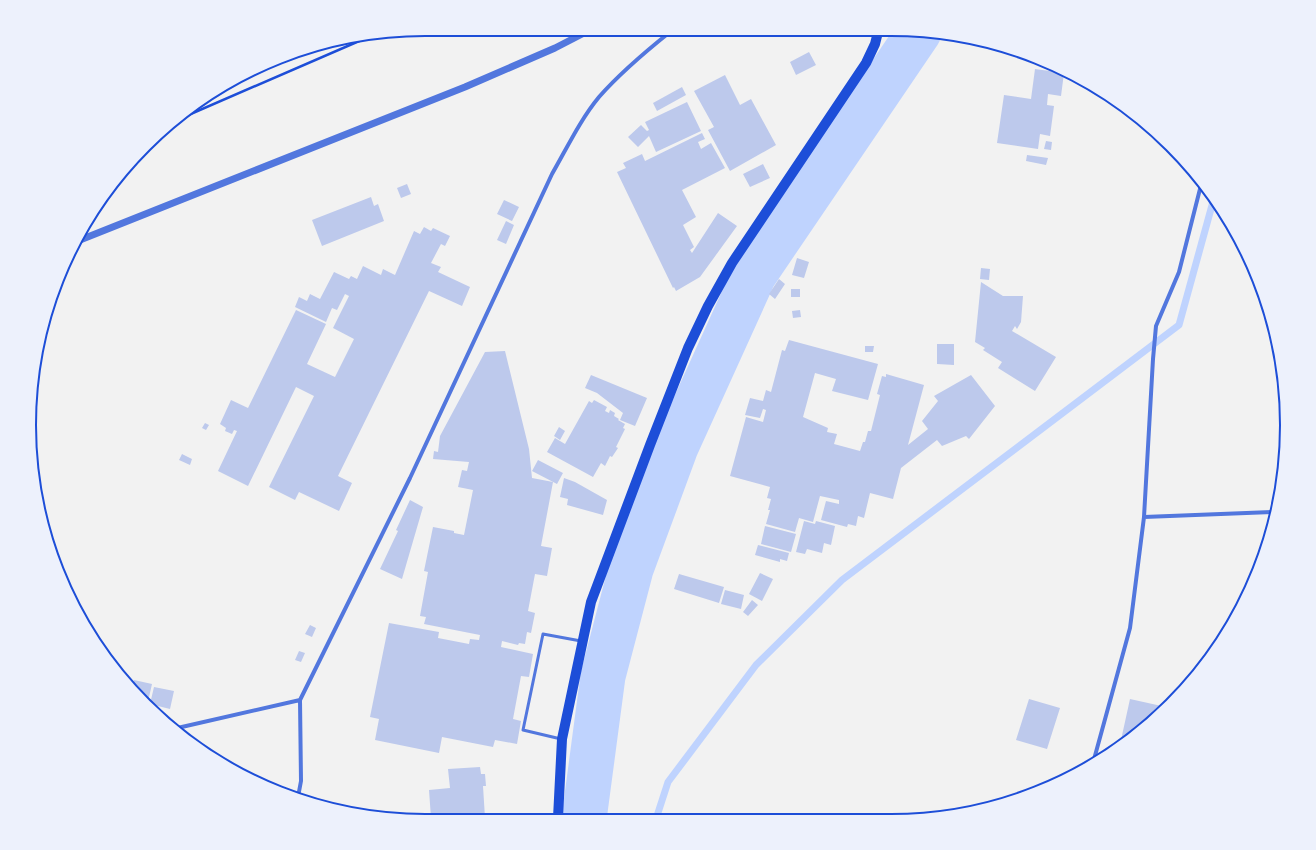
<svg xmlns="http://www.w3.org/2000/svg" width="1316" height="850" font-family="Overpass,sans-serif">
	<style>
		.lines { fill: none; stroke-linecap: round; stroke-linejoin: round }
		.stream { stroke: #bfd3fe; stroke-width: 7 }
		.river { stroke: #bfd3fe; stroke-width: 45 }
		.building { fill: #bdc9ec }
		.path { stroke: #1d4ed8; stroke-width: 2.5 }
		.service { stroke: #5277de; stroke-width: 3 }
		.minor { stroke: #5277de; stroke-width: 4 }
		.tertiary { stroke: #5277de; stroke-width: 7 }
		.primary { stroke: #1d4ed8; stroke-width: 10 }
		.rim { fill: none; stroke: #1d4ed8; stroke-width: 2 }
	</style>
	<rect width="100%" height="100%" fill="#f2f2f2"/>
	<g class="lines">
		<path class="stream" d="M656,819L668,782L756,665L842,580L1179,325L1214,198"/>
		<path class="river" d="M584,819L603,676L631,569L676,447L754,275L919,32"/>
	</g>
	<path class="building" d="M809,52L816,65L796,75L790,62Z
		M1049,63L1059,67L1058,70L1048,68Z
		M1035,69L1064,73L1061,96L1048,94L1047,105L1054,106L1050,136L1040,134L1038,149L997,143L1004,95L1031,99Z
		M1067,70L1074,75L1073,77L1066,75Z
		M725,75L740,105L751,99L776,145L730,171L708,130L714,127L694,91Z
		M682,87L686,95L657,111L653,103Z
		M687,102L701,131L656,152L649,136L638,147L628,137L641,125L647,131L649,130L645,122Z
		M702,133L705,139L698,142L701,149L711,143L725,168L682,190L696,217L683,225L694,247L690,250L692,253L718,213L737,226L700,277L676,291L674,287L673,288L617,172L626,168L623,163L642,154L645,161Z
		M1046,141L1052,142L1051,150L1044,149Z
		M1027,155L1048,158L1046,165L1026,161Z
		M763,164L770,178L750,187L743,174Z
		M407,184L411,194L401,198L397,188Z
		M371,197L374,206L378,204L384,221L322,246L312,220Z
		M504,200L519,207L512,221L497,214Z
		M506,221L514,225L506,244L497,240Z
		M424,227L431,231L433,228L450,236L445,246L441,244L431,263L441,267L438,272L470,287L462,306L429,291L338,476L352,483L339,511L299,492L295,500L269,487L314,396L296,387L248,486L218,471L237,431L234,430L232,434L225,431L226,428L220,424L231,400L248,408L296,310L326,324L307,364L335,377L354,339L333,328L349,296L345,294L337,310L332,308L326,322L295,307L299,297L307,301L310,294L320,299L334,272L349,279L351,276L357,279L363,266L381,275L383,269L395,275L414,231L420,234Z
		M797,258L809,262L804,278L792,275Z
		M981,268L990,269L989,280L980,279Z
		M779,279L785,284L775,299L769,294Z
		M981,282L1003,296H1023L1021,322L1017,329L1015,326L1012,331L1056,357L1035,391L998,368L1002,362L983,350L985,348L975,342Z
		M791,289H800V297H791Z
		M800,310L801,317L793,318L792,311Z
		M789,340L878,364L868,400L832,391L836,379L815,373L803,417L828,428L827,432L837,434L834,444L860,451L863,442H865L868,431H871L880,395L877,394L882,376L886,377V374L924,385L908,445L928,429L922,421L938,401L934,396L971,375L995,406L969,439L966,436L942,446L937,440L901,468L893,499L870,493L864,518L858,516L856,526L848,524L847,527L821,520L826,501L839,504V500L820,496L813,522L799,518L795,532L766,524L770,510H768L771,499L767,498L770,487L730,476L746,417L763,422L766,410L763,409L760,418L745,415L750,398L763,401L766,390L771,392L782,350L785,351Z
		M937,344H954V365L937,364Z
		M865,346H874L873,352H865Z
		M505,351L529,449L532,478L553,482L541,546L552,548L547,576L535,574L528,611L535,613L531,633L527,632L525,644L519,643L518,645L502,641L501,647L533,654L529,677L521,676L513,719L521,721L517,744L495,740L493,747L442,737L439,753L375,740L379,719L370,717L389,623L439,632L438,638L469,644L470,639L479,640L480,635L424,624L426,617L420,616L428,572L424,571L433,527L454,531V533L464,535L473,490L458,487L462,470L467,471L469,462L433,459L434,451L438,452L440,436L485,352Z
		M591,375L647,398L635,426L620,420L623,413L597,393L585,388Z
		M594,400L607,407L605,411L609,413L610,410L615,413L614,416L619,419L618,420L625,424L623,428L625,429L616,447L618,448L612,457L610,456L605,466L601,463L593,477L547,452L555,438L565,444L589,401L592,403Z
		M205,423L209,425L206,430L202,428Z
		M559,427L565,431L560,440L554,436Z
		M182,454L192,459L190,465L179,460Z
		M538,460L563,473L557,484L532,471Z
		M564,478L575,482L607,500L603,515L567,505L568,499L560,497Z
		M410,500L423,507L402,579L380,569L398,531L396,530Z
		M804,521L815,524L816,521L835,526L831,545L824,543L822,553L807,549L805,554L796,552Z
		M765,526L796,534L791,552L761,544Z
		M758,545L789,553L787,561L780,559V562L755,555Z
		M760,573L773,579L762,601L749,594Z
		M679,574L724,587L719,603L674,589Z
		M725,590L744,595L741,609L721,604Z
		M752,600L758,605L748,616L743,612Z
		M310,625L316,628L312,637L305,634Z
		M299,651L305,653L301,662L295,660Z
		M134,680L152,684L147,706L132,690Z
		M154,687L174,691L170,709L150,704Z
		M1029,699L1060,708L1047,749L1016,740Z
		M1130,699L1166,707L1128,741L1121,740Z
		M480,767L481,774H485L486,786H483L485,818H464V817H460L459,813H450L451,818H431L429,790L450,788L448,769Z"/>
	<g class="lines">
		<path class="path" d="M170,123L380,32"/>
		<path class="service" d="M561,739L523,730L543,634L581,641"/>
		<path class="minor" d="M1144,517L1275,512
			M173,729L300,700
			M1093,763L1130,628L1144,517L1153,359L1156,326L1179,272L1202,181
			M298,797L301,781L300,700L410,478L552,174C567,148 580,120 599,97C620,73 645,52 670,32"/>
		<path class="tertiary" d="M75,242L465,87L555,48L586,32"/>
		<path class="primary" d="M558,818L562,739L591,602L650,445L688,348L708,306L732,263L866,63L875,44L878,32"/>
	</g>
	<path d="M0 0H1316V850H0ZM425 36H891A389 389 0 0 1 1280 425V425A389 389 0 0 1 891 814H425A389 389 0 0 1 36 425V425A389 389 0 0 1 425 36Z" fill="#edf1fc" fill-rule="evenodd"/>
	<path class="rim" d="M425 36H891A389 389 0 0 1 1280 425V425A389 389 0 0 1 891 814H425A389 389 0 0 1 36 425V425A389 389 0 0 1 425 36Z"/>
</svg>
